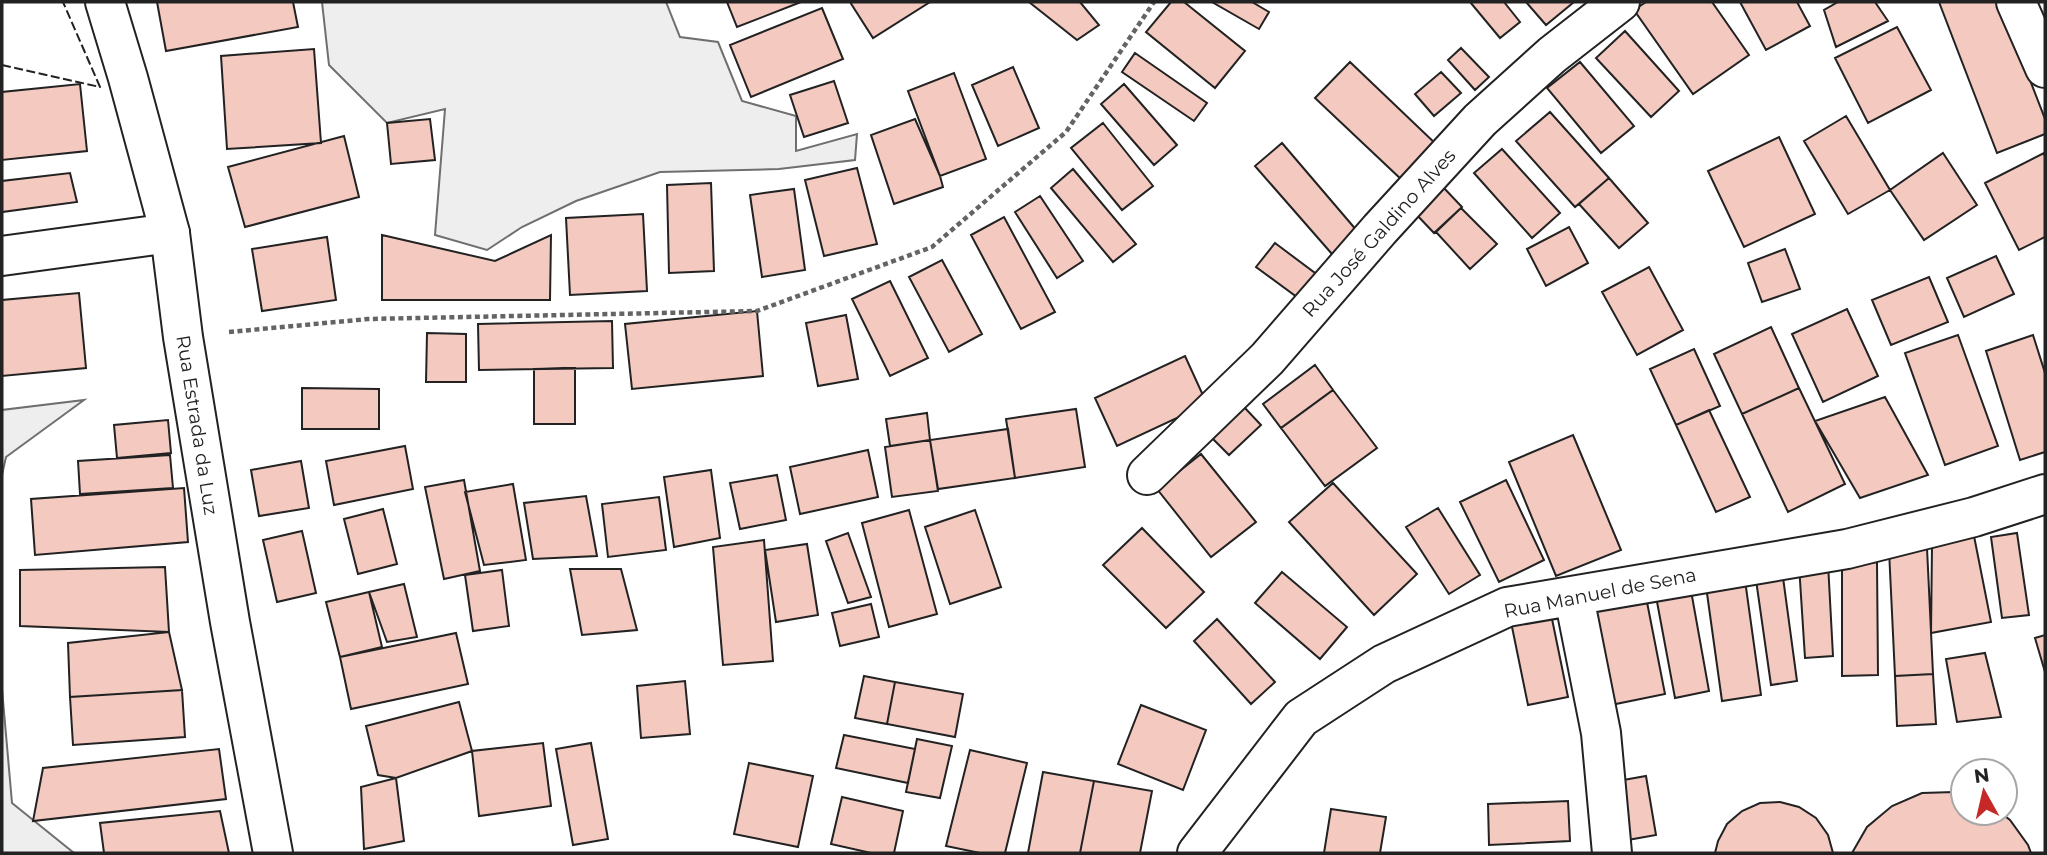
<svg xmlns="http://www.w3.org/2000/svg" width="2047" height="855" font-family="Montserrat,sans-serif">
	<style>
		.green { fill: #eee; stroke: #6f6f6f; stroke-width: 2 }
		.building { fill: #f3c9c0; stroke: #222; stroke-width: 2 }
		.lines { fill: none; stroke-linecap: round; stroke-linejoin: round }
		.street-casing { stroke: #222; stroke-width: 42 }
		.secondary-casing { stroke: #222; stroke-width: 42 }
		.path { stroke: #646464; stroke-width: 4.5; stroke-dasharray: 5 3.5; stroke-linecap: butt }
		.street { stroke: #fff; stroke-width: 38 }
		.secondary { stroke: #fff; stroke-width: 38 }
		.fence { stroke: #222; stroke-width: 2; stroke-dasharray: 9 3.5; stroke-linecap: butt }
		.labels { text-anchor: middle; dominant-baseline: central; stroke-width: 5; stroke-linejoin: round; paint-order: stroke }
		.street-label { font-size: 19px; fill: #222; stroke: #fff }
	</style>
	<rect width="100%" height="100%" fill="#fff"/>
	<path class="green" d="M322,2H666L680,37L718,42L742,101L796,116V151L857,134L855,160L779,169L660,172L576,201L522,227L487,250L435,235L445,109L387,123L329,65Z
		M84,400L6,457L2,475V410Z
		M2,689L12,803L74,853H2Z"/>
	<path class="building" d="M157,2H293L298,27L166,51Z
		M727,2H801L737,27Z
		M850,2H930L873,38Z
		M1029,2H1080L1099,25L1077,40Z
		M1171,2H1184L1245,51L1215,88L1146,32Z
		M1212,2H1252L1269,12L1259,29Z
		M1470,2H1504L1520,22L1500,38Z
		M1526,2H1574L1546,25Z
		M1646,2H1712L1749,55L1693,94L1634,10Z
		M1740,2H1797L1810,26L1766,50Z
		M1838,2H1875L1888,21L1836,47L1824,10Z
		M1939,2H2000L2045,119V134L1997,153Z
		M822,8L843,59L751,97L730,45Z
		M1897,27L1931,90L1868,123L1835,58Z
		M1625,31L1679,91L1651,117L1596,58Z
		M1461,48L1489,77L1475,90L1448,60Z
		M314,49L321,143L227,149L221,56Z
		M1135,53L1207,103L1194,121L1122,72Z
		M1350,62L1438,146L1403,181L1315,98Z
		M1580,62L1634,126L1601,153L1547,88Z
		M1013,67L1039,128L998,146L972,85Z
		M1441,72L1461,93L1434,116L1415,94Z
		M954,73L986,159L940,176L908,91Z
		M834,81L848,123L804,137L790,95Z
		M80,84L87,151L2,160V92Z
		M1124,84L1177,145L1154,165L1101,104Z
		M1550,112L1609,178L1575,207L1516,141Z
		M1846,116L1890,190L1848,214L1804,141Z
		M430,119L435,160L391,164L387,123Z
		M915,119L940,176L943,187L894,204L871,135Z
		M1103,123L1153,186L1122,210L1071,148Z
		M344,136L359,197L245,227L228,167Z
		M1779,137L1815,214L1744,247L1708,171Z
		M1282,143L1358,232L1332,254L1255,166Z
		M1502,149L1560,213L1532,238L1474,173Z
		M1943,153L1977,205L1924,240L1890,190Z
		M2044,153L2045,157V237L2019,250L1985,183Z
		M857,168L877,244L824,256L805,180Z
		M1073,169L1136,244L1113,262L1051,188Z
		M70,173L77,202L2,212V181Z
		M1609,178L1648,223L1619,248L1579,204Z
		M711,183L714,271L669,273L667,185Z
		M1442,186L1462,207L1434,233L1414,212Z
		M794,189L805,270L762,277L750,195Z
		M1040,196L1083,261L1057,278L1015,212Z
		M1461,208L1497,244L1470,269L1436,232Z
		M643,214L647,291L570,295L566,218Z
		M1004,217L1055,312L1021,329L971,235Z
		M1569,227L1588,263L1546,286L1527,249Z
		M382,235L495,261L551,235L550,300H382Z
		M327,237L336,300L262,311L252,249Z
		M1275,243L1319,276L1301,300L1256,267Z
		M1785,249L1800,289L1762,302L1748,263Z
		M1996,256L2014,294L1964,317L1947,278Z
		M942,260L982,334L949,352L909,277Z
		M1649,267L1683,330L1637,355L1602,292Z
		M1929,277L1948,322L1891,345L1872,300Z
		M890,281L928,358L890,376L852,299Z
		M79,293L86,368L2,376V300Z
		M1847,309L1878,376L1823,402L1792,334Z
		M757,311L763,376L632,389L625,324Z
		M846,315L858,379L818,386L806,323Z
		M612,321L613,368L479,370L478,324Z
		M1771,327L1799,388L1742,414L1714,354Z
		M427,333L466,334V382H426Z
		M1958,335L1998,446L1945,465L1905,353Z
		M2033,335L2045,373V452L2020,460L1986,351Z
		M1694,349L1720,406L1676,425L1650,369Z
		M1185,356L1207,404L1117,446L1095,398Z
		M1315,365L1333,390L1281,428L1263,404Z
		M575,368V424H534V369Z
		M302,388L379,389V429H302Z
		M1799,388L1845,484L1788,512L1742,414Z
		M1333,390L1377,448L1325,486L1281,428Z
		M1885,397L1928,475L1860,498L1815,421Z
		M1244,407L1261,425L1229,455L1211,437Z
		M1076,409L1085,467L1015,478L1006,419Z
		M1709,410L1750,497L1716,512L1676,425Z
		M927,413L930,440L890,446L886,419Z
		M168,420L171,453L117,458L114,425Z
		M1008,429L1015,478L938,489L930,440Z
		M1573,435L1621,550L1556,576L1509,462Z
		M930,440L938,491L892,497L885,447Z
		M405,446L413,489L334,505L326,461Z
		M868,450L878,497L800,514L790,467Z
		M1201,454L1256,522L1211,557L1157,489Z
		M170,455L173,488L80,494L78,461Z
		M301,461L309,508L259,516L251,470Z
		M711,470L720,538L674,547L664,477Z
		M777,475L786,520L740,529L730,483Z
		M464,480L480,571L444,579L425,487Z
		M1506,480L1544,560L1499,582L1460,502Z
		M1333,483L1417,574L1374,615L1289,522Z
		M513,484L526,560L484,565L465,492Z
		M184,488L188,542L35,555L31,499Z
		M586,496L597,556L533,559L524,503Z
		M659,497L666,550L608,557L602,504Z
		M1438,508L1480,575L1449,594L1406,527Z
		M383,509L397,564L358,574L344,519Z
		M909,510L937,614L889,627L862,523Z
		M975,510L1001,587L950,604L925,527Z
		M1142,528L1204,592L1166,628L1103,565Z
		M302,531L316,593L277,602L263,540Z
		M848,533L871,597L848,603L826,541Z
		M2017,533L2029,615L2002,618L1991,537Z
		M1974,536L1991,622L1931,633L1932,546Z
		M764,540L773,661L723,665L713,547Z
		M807,544L818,615L776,622L765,550Z
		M1927,548L1933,674L1895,676L1889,550Z
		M1877,562L1878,675L1842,676V563Z
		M1828,563L1833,656L1805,658L1799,565Z
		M165,567L169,632L20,626V570Z
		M570,569H621L637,630L582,635Z
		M502,570L509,626L473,631L465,575Z
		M1782,570L1797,681L1771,685L1755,573Z
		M1282,572L1347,627L1320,659L1255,603Z
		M1744,573L1761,695L1722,701L1705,579Z
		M404,584L417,637L387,642L369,592Z
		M1690,585L1709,691L1675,698L1655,591Z
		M369,592L382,647L340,657L326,602Z
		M1646,597L1665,694L1606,706L1587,609Z
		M871,604L879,637L840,646L832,613Z
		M1551,614L1568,697L1528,705L1511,622Z
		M1217,619L1275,682L1251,704L1194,641Z
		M169,632L182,690L70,697L68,643Z
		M456,633L468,684L351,709L340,657Z
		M2045,635V672L2035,638Z
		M1985,653L2001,717L1957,722L1946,659Z
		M1933,674L1936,724L1897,726L1895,676Z
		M864,676L895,682L887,724L855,718Z
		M685,681L690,734L641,738L637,686Z
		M895,682L963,694L955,737L887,724Z
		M182,690L185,737L73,745L70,697Z
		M459,702L472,751L396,778L378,775L366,726Z
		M1141,705L1206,730L1183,790L1118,764Z
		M844,735L915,749L908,783L836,768Z
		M917,739L952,746L940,798L906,792Z
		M543,743L551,806L479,816L472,751Z
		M591,743L608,839L573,845L556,749Z
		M219,749L226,799L33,821L43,768Z
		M970,750L1027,763L1005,853H980L946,846Z
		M749,763L813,776L798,847L734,834Z
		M1043,772L1094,781L1080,853H1028Z
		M1646,776L1656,835L1622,841L1612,782Z
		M396,778L404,841L364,849L361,787Z
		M1094,781L1152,791L1140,853H1080Z
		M1954,792L1963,795V813H2001L2010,820L2028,845L2031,853H1852L1867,827L1892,806L1922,793Z
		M842,797L903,811L894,853H871L831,844Z
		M1568,801L1570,841L1489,845L1488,804Z
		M1780,802L1799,807L1816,818L1828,835L1833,853H1715L1718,841L1727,824L1742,811L1760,803Z
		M1331,809L1386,817L1380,853H1324Z
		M220,811L229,853H104L100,823Z"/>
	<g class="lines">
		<g class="street-casing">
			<path id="street" d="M2016,2L2045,68
				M2,256L170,233
				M1147,475L1267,359L1380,229L1480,120L1552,55L1620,2
				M1574,597L1601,733L1612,853
				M1197,853L1301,718L1384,664L1507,607L1847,549L1974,517L2045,494"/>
		</g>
		<g class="secondary-casing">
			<path id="secondary" d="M105,2L128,78L170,233L183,337L230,622L273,853"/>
		</g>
		<path class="path" d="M229,332L368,319L757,311L932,247L1066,132L1154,2"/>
		<use href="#street" class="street"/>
		<use href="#secondary" class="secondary"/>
		<path class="fence" d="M2,65L100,87L63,2"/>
	</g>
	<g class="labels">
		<g class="street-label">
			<text transform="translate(1379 233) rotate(-48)">Rua José Galdino Alves</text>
			<text transform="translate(197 425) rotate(81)">Rua Estrada da Luz</text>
			<text transform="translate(1600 593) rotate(-11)">Rua Manuel de Sena</text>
		</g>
	</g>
	<rect width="2047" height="855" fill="none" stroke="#222222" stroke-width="7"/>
	<g transform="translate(1984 792) rotate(352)"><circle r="33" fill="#ffffff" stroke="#a7a7a7" stroke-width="2"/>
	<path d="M0-5L12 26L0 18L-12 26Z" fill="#c62828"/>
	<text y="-10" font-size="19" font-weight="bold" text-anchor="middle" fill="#222222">N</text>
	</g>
</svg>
